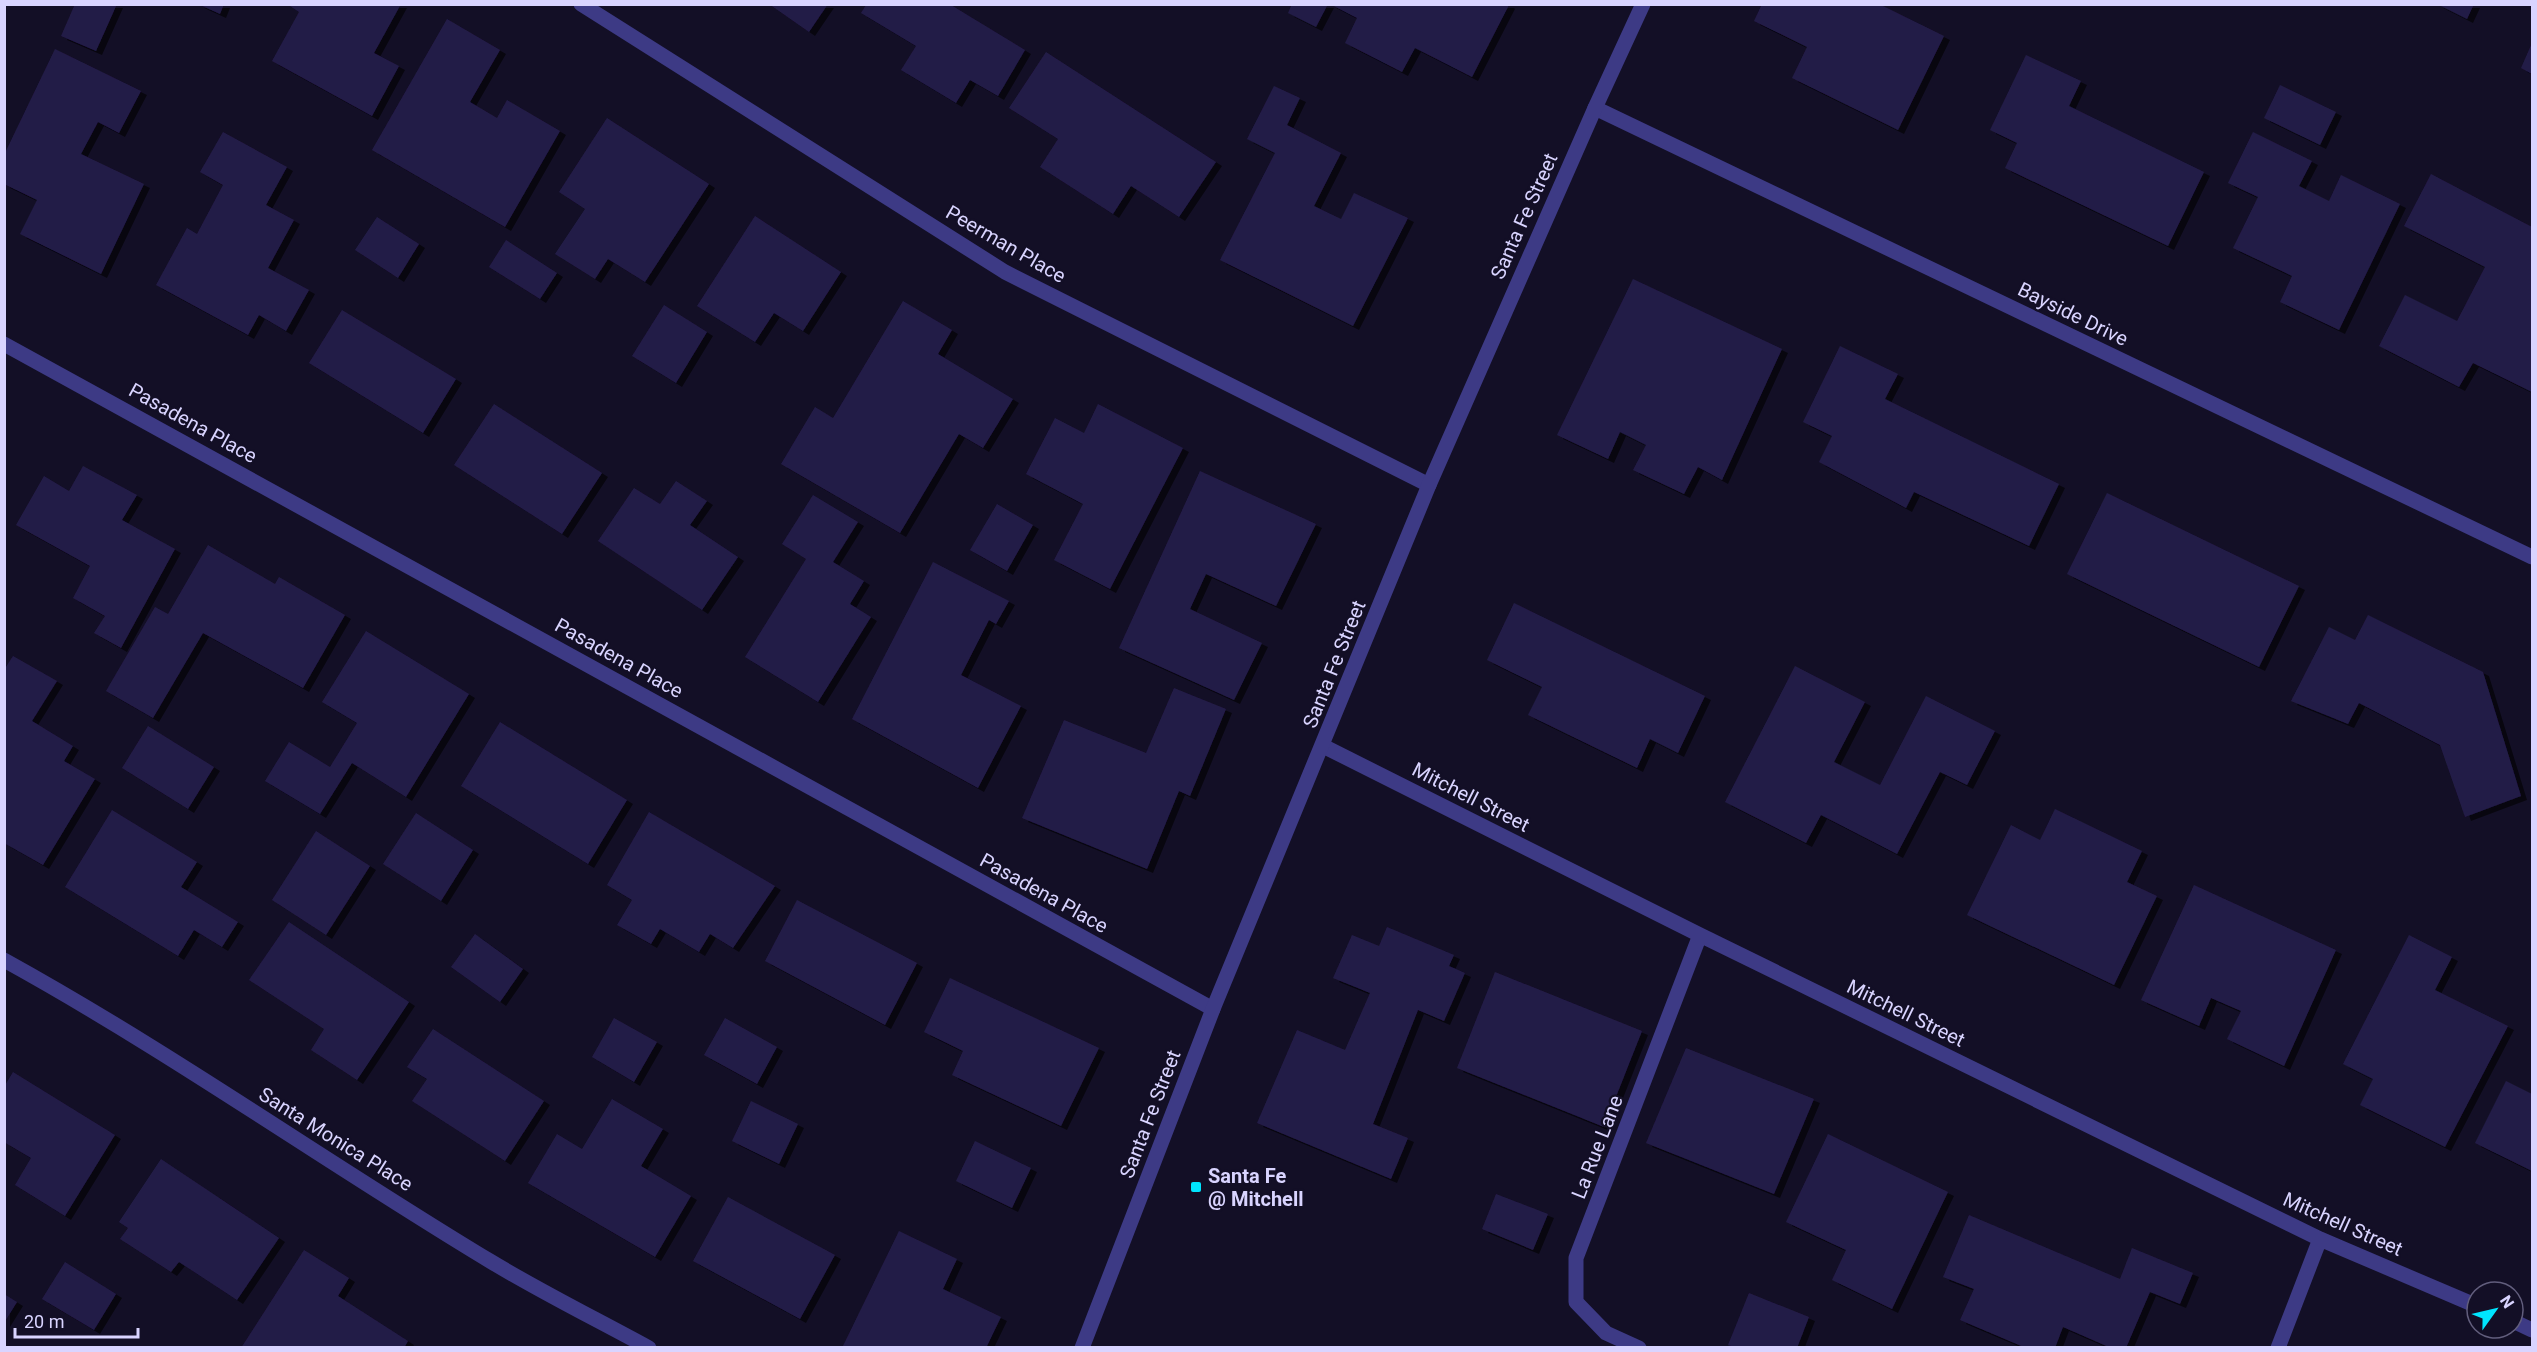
<svg xmlns="http://www.w3.org/2000/svg" width="2537" height="1352" font-family="Roboto,sans-serif">
	<style>
		.building { fill: #241b47; filter: url(#shadow) }
		.lines { fill: none; stroke-linecap: round; stroke-linejoin: round }
		.minor { stroke: #3d3a85; stroke-width: 15 }
		.tertiary { stroke: #3d3a85; stroke-width: 15 }
		.poi-dot { fill: #00e5ff; stroke: #130f26; stroke-width: 2 }
		.labels { text-anchor: middle; dominant-baseline: central; stroke-width: 4.5; stroke-linejoin: round; paint-order: stroke }
		.street-label { font-size: 20px; fill: #d9d4ff; stroke: #130f26 }
		.poi-label { font-size: 20px; font-weight: bold; fill: #d9d4ff; stroke: #130f26; text-anchor: start }
	</style>
	<defs>
		<filter id="shadow"><feDropShadow dx="6" dy="4" stdDeviation="0" flood-color="#0009"/></filter>
	</defs>
	<rect width="100%" height="100%" fill="#130f26"/>
	<path class="building" d="M75,4H117L96,51L61,36Z
		M198,4H224L220,14Z
		M287,4H401L374,53L399,66L372,116L272,61L299,12Z
		M769,4H828L809,32Z
		M1292,4H1328L1316,27L1288,13Z
		M1330,4H1508L1509,5L1472,77L1415,48L1402,72L1345,43L1357,18Z
		M1762,4H1879L1944,36L1898,130L1792,78L1807,47L1754,21Z
		M2437,4H2474L2467,19Z
		M866,5H951L1025,50L998,96L970,80L956,103L901,70L916,46L861,13Z
		M447,19L500,50L470,102L497,118L507,100L560,131L505,227L372,150Z
		M2532,43V74L2521,68Z
		M55,49L141,91L119,133L98,122L81,154L144,184L101,274L20,234L37,200L4,184V155Z
		M1046,52L1216,162L1179,217L1131,186L1113,214L1040,167L1058,139L1009,108Z
		M2026,55L2081,81L2069,106L2204,172L2168,246L2005,168L2017,143L1990,130Z
		M2280,85L2336,112L2320,145L2264,118Z
		M1274,86L1300,98L1287,125L1341,153L1314,206L1341,219L1354,193L1408,218L1353,326L1220,260L1275,153L1247,139Z
		M607,118L709,184L645,282L608,259L595,279L555,254L585,209L559,192Z
		M223,132L287,167L266,205L294,220L268,268L309,290L286,331L259,315L248,335L156,285L187,228L197,234L223,185L200,172Z
		M2253,132L2312,161L2299,186L2329,201L2341,175L2400,204L2339,330L2280,302L2292,276L2233,248L2258,197L2228,183Z
		M2431,174L2532,227V392L2473,363L2459,387L2379,346L2405,295L2457,321L2485,267L2404,226Z
		M755,216L841,272L803,331L774,313L755,342L697,306Z
		M377,217L419,244L398,278L355,250Z
		M506,240L557,273L540,299L489,267Z
		M1633,279L1782,349L1722,480L1698,467L1684,494L1633,470L1646,445L1620,432L1608,459L1557,435Z
		M903,301L952,330L938,354L1013,399L983,448L959,434L900,533L781,464L815,407L833,418Z
		M664,305L707,332L676,383L632,356Z
		M342,310L456,379L423,433L309,363Z
		M1840,346L1898,374L1885,399L2059,484L2029,546L1914,492L1906,508L1819,462L1832,436L1803,422Z
		M494,404L602,473L562,534L454,465Z
		M1098,404L1183,448L1110,589L1054,560L1083,504L1026,474L1055,418L1084,433Z
		M83,466L137,495L122,520L175,549L121,648L94,633L105,616L73,598L90,566L16,525L44,476L69,491Z
		M1200,471L1316,524L1276,606L1206,574L1190,609L1262,643L1234,700L1119,648Z
		M676,481L707,501L690,525L738,557L702,610L598,541L634,488L660,504Z
		M2107,493L2299,586L2259,667L2067,574Z
		M813,495L858,522L833,562L864,581L850,604L871,617L818,702L745,657L806,559L782,544Z
		M997,504L1033,525L1007,571L970,550Z
		M208,545L275,584L279,577L345,615L303,688L203,633L153,718L106,691L155,607L168,614Z
		M933,562L1009,601L996,624L989,620L961,675L1021,706L978,788L852,719Z
		M1514,603L1705,696L1678,753L1650,739L1637,768L1528,715L1542,687L1487,660Z
		M2368,615L2483,672L2521,796L2465,817L2440,745L2359,703L2348,724L2291,701L2329,627L2355,640Z
		M366,631L469,694L406,797L352,763L320,814L265,781L289,742L330,767L357,723L322,702Z
		M13,656L57,681L32,721L73,746L64,761L95,779L43,865L4,843V670Z
		M1795,666L1865,702L1834,762L1880,785L1926,696L1995,731L1967,785L1940,772L1897,854L1821,815L1806,843L1725,802Z
		M1174,688L1226,709L1190,796L1179,791L1147,869L1022,818L1064,720L1146,753Z
		M500,722L627,800L588,864L461,786Z
		M148,726L214,767L188,809L122,768Z
		M2055,809L2142,851L2127,882L2157,896L2114,985L1967,915L2011,825L2040,840Z
		M112,810L197,862L181,887L238,922L222,947L194,930L178,956L65,887Z
		M649,812L775,886L733,948L710,934L699,952L660,929L651,944L617,925L632,900L607,885Z
		M416,813L473,850L441,901L383,864Z
		M316,831L370,866L326,935L272,900Z
		M2194,885L2336,950L2284,1066L2227,1039L2241,1011L2211,998L2199,1026L2141,1000Z
		M797,900L917,963L885,1025L765,961Z
		M289,922L409,1002L357,1080L311,1050L324,1029L249,980Z
		M1387,927L1454,955L1449,966L1465,973L1444,1021L1418,1010L1373,1124L1408,1138L1391,1179L1257,1123L1297,1030L1345,1050L1370,993L1333,978L1352,935L1379,946Z
		M475,934L523,969L500,1002L451,967Z
		M2409,935L2452,957L2435,990L2508,1026L2445,1147L2360,1105L2373,1079L2343,1064Z
		M1495,972L1642,1031L1604,1127L1457,1068Z
		M950,978L1099,1048L1061,1126L952,1075L963,1051L924,1032Z
		M614,1018L657,1042L634,1082L592,1057Z
		M725,1018L777,1047L757,1084L704,1055Z
		M433,1029L544,1101L505,1161L412,1101L427,1079L407,1067Z
		M1686,1048L1814,1099L1774,1194L1646,1143Z
		M13,1072L115,1135L65,1216L15,1185L31,1158L4,1142V1087Z
		M2506,1081L2532,1094V1171L2475,1143Z
		M612,1099L663,1129L641,1166L691,1196L655,1257L528,1183L557,1134L582,1149Z
		M751,1101L798,1124L779,1164L732,1141Z
		M1828,1134L1948,1192L1892,1309L1832,1280L1846,1250L1786,1222Z
		M975,1141L1031,1168L1012,1208L956,1181Z
		M161,1159L279,1238L237,1300L179,1262L171,1272L120,1239L128,1228L119,1222Z
		M1496,1194L1548,1214L1533,1250L1482,1229Z
		M728,1197L835,1255L800,1319L693,1261Z
		M1969,1215L2120,1279L2132,1248L2193,1273L2180,1304L2150,1292L2126,1348H2111L2063,1327L2055,1348H2026L1960,1320L1974,1289L1943,1277Z
		M899,1231L957,1259L943,1289L1001,1317L986,1348H842Z
		M304,1250L349,1278L338,1296L408,1341L404,1348H241Z
		M65,1262L116,1294L94,1330L42,1299Z
		M1749,1293L1809,1317L1797,1348H1736L1728,1345Z
		M4,1294L17,1302L4,1323Z"/>
	<g class="lines">
		<path class="minor" d="M581,4L1005,272L1429,485
			M1595,108L2532,557
			M4,344L1213,1009
			M1323,746L1700,935L2320,1239L2477,1306
			M4,960C171,1052 327,1163 490,1261C541,1292 596,1319 649,1348
			M2513,1321L2532,1330
			M1639,1348L1606,1333L1576,1302V1258L1700,935
			M2278,1348L2320,1239"/>
		<path class="tertiary" d="M1082,1348L1213,1009L1429,485L1595,108L1643,4"/>
	</g>
	<rect class="poi-dot" x="1190" y="1181" width="12" height="12" rx="3"/>
	<g class="labels">
		<g class="street-label">
			<text transform="translate(1524 216) rotate(-66)">Santa Fe Street</text>
			<text transform="translate(1006 244) rotate(30)">Peerman Place</text>
			<text transform="translate(2073 314) rotate(26)">Bayside Drive</text>
			<text transform="translate(193 423) rotate(29)">Pasadena Place</text>
			<text transform="translate(619 658) rotate(29)">Pasadena Place</text>
			<text transform="translate(1334 664) rotate(-68)">Santa Fe Street</text>
			<text transform="translate(1471 797) rotate(27)">Mitchell Street</text>
			<text transform="translate(1044 893) rotate(29)">Pasadena Place</text>
			<text transform="translate(1906 1013) rotate(26)">Mitchell Street</text>
			<text transform="translate(1150 1114) rotate(-69)">Santa Fe Street</text>
			<text transform="translate(336 1139) rotate(32)">Santa Monica Place</text>
			<text transform="translate(1597 1147) rotate(-69)">La Rue Lane</text>
			<text transform="translate(2343 1224) rotate(24)">Mitchell Street</text>
		</g>
		<g class="poi-label">
			<text x="1208" y="1176">Santa Fe<tspan x="1208" dy="23">@ Mitchell</tspan></text>
		</g>
	</g>
	<rect width="2537" height="1352" fill="none" stroke="#d9d4ff" stroke-width="12"/>
	<g transform="translate(2495 1310) rotate(56)"><circle r="28" fill="#130f26" stroke="#625e7d" stroke-width="1.5"/>
	<path d="M0-4.5L10 22L0 15L-10 22Z" fill="#00e5ff"/>
	<text y="-9" font-size="16" font-weight="bold" text-anchor="middle" fill="#d9d4ff">N</text>
	</g>
	<path d="M15 1328v9h123v-9" fill="none" stroke="#d9d4ff" stroke-width="3"/>
	<text x="24" y="1328" font-size="18" fill="#d9d4ff" stroke="#130f26" stroke-width="4.5" paint-order="stroke">20 m</text>
</svg>
